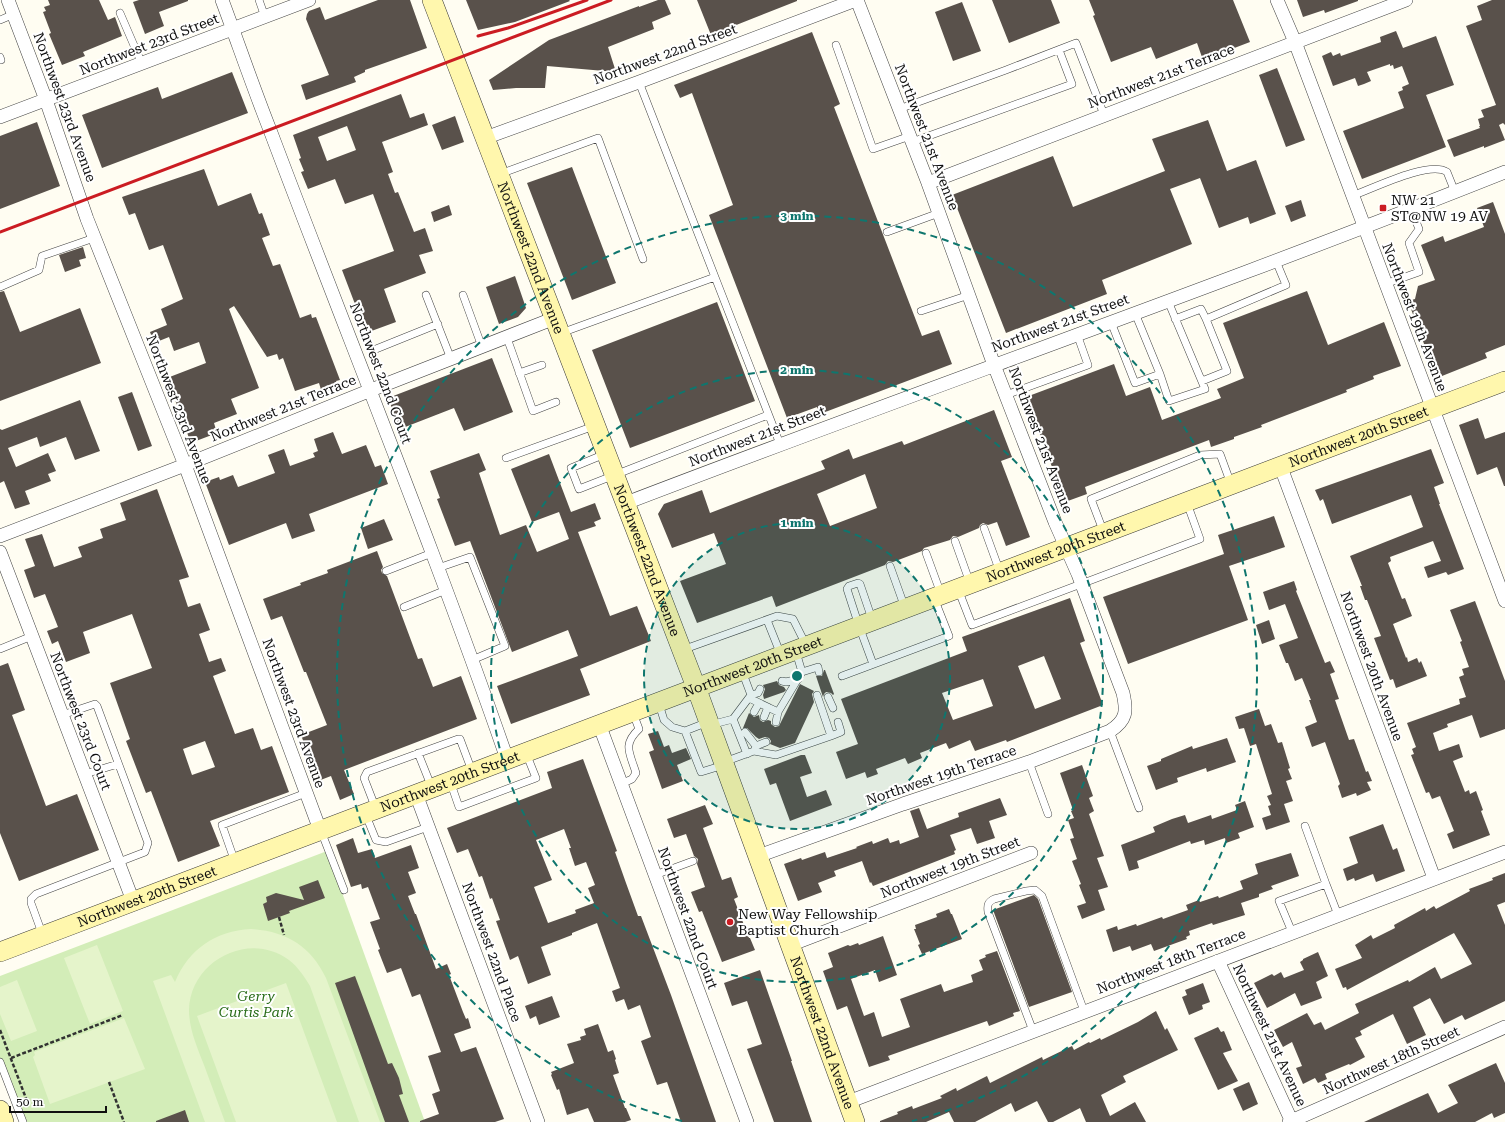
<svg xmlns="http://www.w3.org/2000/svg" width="1505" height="1122" font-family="'Roboto Serif',serif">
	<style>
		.green { fill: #d3edb8 }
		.pitch { fill: #e5f4cb }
		.building { fill: #59514b; fill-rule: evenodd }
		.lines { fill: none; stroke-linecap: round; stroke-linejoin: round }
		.lane-casing { stroke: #434343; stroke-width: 8 }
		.street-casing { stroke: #434343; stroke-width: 14 }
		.secondary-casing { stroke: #323232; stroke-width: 20 }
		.path { stroke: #323232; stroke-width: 2.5; stroke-dasharray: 4 2; stroke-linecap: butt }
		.lane { stroke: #fff; stroke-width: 7 }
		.street { stroke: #fff; stroke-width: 13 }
		.secondary { stroke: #fff7ad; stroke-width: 19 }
		.rail { stroke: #cb1c22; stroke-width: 3 }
		.ring { fill: none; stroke: #0f766e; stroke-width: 2; stroke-dasharray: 7 5 }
		.poi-dot { fill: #cb1c22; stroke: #fff; stroke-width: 1.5 }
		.labels { text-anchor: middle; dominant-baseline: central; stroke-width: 4; stroke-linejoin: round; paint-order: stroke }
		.street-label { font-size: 14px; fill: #101010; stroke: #fff }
		.poi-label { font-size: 14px; fill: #101010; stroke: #fff; text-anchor: start }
		.park-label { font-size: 14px; font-style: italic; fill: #2a6d1a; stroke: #fff }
		.centre { fill: #0f766e; stroke: #fff; stroke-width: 2 }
		.ring-label { font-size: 12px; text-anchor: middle; font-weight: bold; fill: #0f766e; stroke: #fff; stroke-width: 4; stroke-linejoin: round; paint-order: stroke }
	</style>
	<rect width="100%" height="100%" fill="#fffdf2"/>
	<path class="green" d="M327,851L425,1122H22L0,1064V976Z"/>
	<path class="pitch" d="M251,929C286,931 311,946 326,978L380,1122H359L310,986C304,976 298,967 289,960C249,930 190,961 189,1010C189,1029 197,1047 204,1065C211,1084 218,1103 225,1122H205L153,981L171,975L175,982C189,949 215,931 251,929Z
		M97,945L123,1011L90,1024L64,958Z
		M17,980L37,1031L11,1041L0,1014V987Z
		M286,983L337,1122H236L197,1016Z
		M124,1018L145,1069L50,1104L33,1057L35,1055L34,1052Z"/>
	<path class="building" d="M48,0H99L108,20L115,17L122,36L83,52L85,56L62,65L49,34L51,33L43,12L46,11L44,7L50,5Z
		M139,0H188V1L159,12L164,26L145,34L133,2Z
		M378,0H410L427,48L365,70V72L354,77L356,82L306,100L301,85L329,75L306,19L307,14L309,11L320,7L325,20Z
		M466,0H569L570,1L515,22L478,30Z
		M658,0H665L671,14L652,22L654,29L608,47L616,72L547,66L545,88H516L493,90L489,80L549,40L639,6V7Z
		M697,0H797V1L711,35Z
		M992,0H1051L1060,23L1009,43Z
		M1089,0H1233L1250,42L1203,60L1197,43L1156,59L1151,47L1111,62L1093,16L1095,15Z
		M1297,0H1358V1L1325,13L1324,10L1303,17Z
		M1492,0H1505V125L1503,123L1499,125L1505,140L1484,148V146L1454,157L1447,140L1480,128L1479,126H1480L1478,119L1484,117L1481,110L1496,105L1466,26L1482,20L1477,6Z
		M962,2L981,51L953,61L935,12Z
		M1396,31L1403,48L1436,36L1454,85L1426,95L1446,147L1362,179L1343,131L1404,108L1398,92L1403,90L1402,87L1409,84L1402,66L1394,69L1393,65L1390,66V64L1367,72L1371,81L1364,84L1358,86L1355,78L1333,86L1322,56L1331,52L1333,56L1340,53L1341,56L1381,42L1380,37Z
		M812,32L840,104L834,107L922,336L939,330L952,364L820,414L817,407L787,418L709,215L733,205L692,93L680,98L674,85Z
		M1277,68L1305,140L1286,147L1259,75Z
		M232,72L248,113L102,168L82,115L158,87L162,99Z
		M401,94L410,118L424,113L428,125L382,142L393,172L388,174L395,193L398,192L414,232L425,228L433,251L419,255L426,273L384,289L396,322L366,333L342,270L394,251L373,194L345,204L335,179L308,189L301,172L304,171L299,159L301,158L293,135ZM347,126L356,150L327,161L318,137Z
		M455,116L464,142L442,150L432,125Z
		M1208,120L1227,171L1256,160L1276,214L1250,224L1248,217L1219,228L1200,178L1170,189L1192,244L1102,280L1107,294L1006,333L952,195L1053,156L1073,207L1165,171L1152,139Z
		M37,122L60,186L0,209V136Z
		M572,167L616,283L572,300L527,183Z
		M204,169L218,206L251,193L259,214L262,213L270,235L262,238L273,266L280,264L300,318L311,314L312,318L316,317L340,380L336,381L338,387L322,393L319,383L295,391L283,358L279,360L277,354L267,357L234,306L229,309L259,388L231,399L237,414L214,423L217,433L196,441L189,438L167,378L206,363L199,342L174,351L169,337L154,343L150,332L167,325L161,309L183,299L163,245L149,250L135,213L129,215L122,197Z
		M1301,200L1306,216L1291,222L1285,206Z
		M1493,202L1505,234V345L1485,353L1487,358L1442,376L1441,374L1436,376L1408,301L1415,299L1418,286L1435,280L1421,245L1443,236L1445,242L1484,227L1477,208Z
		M449,205L452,215L434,222L431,212Z
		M83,247L86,258L79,260L81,266L65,272L59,255Z
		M515,276L526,308L518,317L499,324L486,287Z
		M4,291L20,332L80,308L101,363L0,401V292Z
		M1307,291L1328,345L1384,322L1401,366L1373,376L1374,379L1346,390L1347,392L1261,425L1262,427L1234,437V439L1211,447L1209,440L1085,487L1087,494L1065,502L1026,397L1114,364L1126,396L1150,387L1162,420L1221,398L1217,389L1244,378L1223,323Z
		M717,302L755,401L630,448L592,350Z
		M492,358L513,412L464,431L454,408L400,429L388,398Z
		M132,392L152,446L138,451L118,397Z
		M80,400L100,451L75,460L66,437L40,447L37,437L8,448L16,467L48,453L56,471L48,474L51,481L25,491L30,504L15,509L4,481L0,483V429L2,430Z
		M994,410L1012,457L1001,461L1030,537L1006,546L997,522L988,525L983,523L980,525L979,528L958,537L953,536L950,540L924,548L922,551L893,562L888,561L885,565L776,607L772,596L697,623L680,581L726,564L714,533L672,548L658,514L664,504L702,490L710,513L825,469L821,461L849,449L853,459L902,441L904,445ZM865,474L877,508L830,526L817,494Z
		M1478,418L1485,439L1505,432V486H1504L1497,467L1477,475L1459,425Z
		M333,432L342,454L366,445L375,467L381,465L388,484L309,514L315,531L292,539L286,523L229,545L205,482L219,477L220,480L233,475L238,487L275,473L268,455L284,449L290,466L315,457L313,453L318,451L314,439Z
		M1431,449L1444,483L1434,487L1440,504H1439L1464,569L1448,575L1446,572L1428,578L1424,567L1441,561L1433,541L1390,557L1391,561L1388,563L1402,599L1405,598L1412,616L1393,624L1406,658L1407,657L1408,662L1417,658L1419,663L1421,661L1427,676L1396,688L1393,679L1390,680L1374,638L1381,636L1367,600H1365L1360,586H1362L1350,556L1423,527L1411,495L1332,524L1323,499L1320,501L1315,490Z
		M479,453L486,470L479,473L500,535L526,525L537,552L569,539L559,512L532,522L511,469L549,454L571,512L595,503L601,519L594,522L596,526L578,532L610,616L637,606L651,641L580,669L590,695L511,724L497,686L578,656L568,630L512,652L470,541L455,546L437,499L440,498L430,471Z
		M157,489L189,577L179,580L188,607L200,603L210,630L199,634L209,662L221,658L226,671L213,676L235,734L253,728L261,750L272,746L289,792L210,821L220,846L178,862L151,791L146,793L126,741L130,739L110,683L152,668L132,614L83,632L90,653L66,662L58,641L52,644L47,631L58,627L45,594L34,598L24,570L35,566L25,539L42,534L54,567L82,557L78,547L103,538L100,529L126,520L120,503ZM205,741L215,767L192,775L183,749Z
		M1274,516L1285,547L1229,566L1248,620L1128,664L1103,597L1224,554L1218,535Z
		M384,519L393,540L368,549L361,528Z
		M377,551L383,567L381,570L382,573L387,576L418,659L422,658L433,687L461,676L477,719L344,770L354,794L340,800L331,776L318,781L301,735L327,725L306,672H304L282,616L271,620L263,599L301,585L300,583L328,573L327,570Z
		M1294,581L1297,590L1296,591L1325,663L1330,661L1335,672L1330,674L1339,699L1335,700L1349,740L1354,739L1366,772L1368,771L1372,781L1367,782L1371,790L1357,796L1356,793L1342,798L1338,786L1340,784L1325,742L1312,747L1305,727L1317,722L1309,700H1311L1302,678L1295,681L1288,663H1286L1279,645L1298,638L1285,604L1269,610L1263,592Z
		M1070,598L1085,641L1080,643L1103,705L1007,742L1006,740L975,751L970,740L949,749L946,743L920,753L922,758L908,764L905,758L876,769L878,774L867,778L865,772L846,779L836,752L858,744L841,699L967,651L962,637ZM1044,656L1061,699L1035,709L1018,666ZM983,679L993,706L953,720L942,693Z
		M1475,601L1505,681V729L1480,738L1472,715L1447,724L1448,727L1433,733L1439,751L1459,744L1463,757L1453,761L1465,792L1469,790L1470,794L1476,791L1483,810L1481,811L1490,835L1453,849L1447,834L1454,831L1440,796L1432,799L1429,792L1426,793L1411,755L1414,754L1412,749L1416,747L1407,723L1460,704L1459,699L1466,697L1459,677L1464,675L1462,669L1469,667L1460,642L1462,641L1460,636L1450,610Z
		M1269,620L1275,639L1262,644L1256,625Z
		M8,663L25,710L12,715L46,806L77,794L99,850L19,881L0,833V666Z
		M824,670H825L834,694L833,695L831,693L826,692L824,694L823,697L816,676H822Z
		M777,681L779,685L784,687L786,690L784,692L764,699L763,695L765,689L763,685Z
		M800,684L814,691L812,694L814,702L795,743L780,748L770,744L771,741L769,738L765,737L759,739L756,737L747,728H743L749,713L754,717L759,715L760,720L763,722L768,720L771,721V724L775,727L779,726Z
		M1259,709L1265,726L1271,724L1278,743L1282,742L1290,768L1288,769L1292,779L1286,781L1293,801L1284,804L1290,822L1266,830L1262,818L1271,815L1268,806L1271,805L1267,796L1272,794L1256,744L1250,746L1244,728L1239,729L1235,717Z
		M658,731L664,747L669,745L672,753L686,748L691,759L677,765L683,781L662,789L649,752L654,750L648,734Z
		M1227,738L1236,762L1207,772L1206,768L1177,778L1178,782L1156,790L1147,766L1161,761V759L1192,746L1193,749Z
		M801,755H805L812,773L800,777L807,797L826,790L832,805L790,821L776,783L770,785L764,769Z
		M583,759L617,851L615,852L626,883L638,916H641L671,995L716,1122H681L667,1082L657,1085L641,1041L651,1037L640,1005L628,1010L624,999L616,1002L612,991L620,988L597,923L572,933V935L541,947L551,975L528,984L518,956L510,960L496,921L500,920L492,898L490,899L482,876L479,877L468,849L457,853L447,828L552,788L547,772ZM564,829L571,848H569L575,866L586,862L595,885L588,888L594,903L575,910L576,913L548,923L534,887L552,880L536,840Z
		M1082,765L1093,796L1089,798L1094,811L1089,814L1104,856L1097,858L1108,887L1098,890L1105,910L1082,919L1077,906L1086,903L1079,885L1081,884L1072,861L1077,859L1070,839L1074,838L1068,820L1074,818L1071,811L1073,810L1060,773Z
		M1000,798L1007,815L989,821L995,838L977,844L971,828L950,835L956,850L954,851L955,854L873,886L871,882L870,883L862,861L834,871L836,876L818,883L822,892L798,901L784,864L801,858L802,860L825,852L827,858L857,848L856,847L872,841L873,844L888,838L890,843L899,840L900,844L919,837L910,811L919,808L927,829L959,817L958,813Z
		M1245,801L1254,827L1238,833L1240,838L1226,843L1225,838L1205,845L1204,840L1191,844L1190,841L1137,861L1139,868L1129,871L1121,845L1155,832L1153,827L1172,819L1185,815L1188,823L1211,815L1212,819L1237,810L1235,805Z
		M705,805L713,824L703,828L722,880L731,877L738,897L734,899L749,938H750L755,950L722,962L702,911L699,912L691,892L705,887L697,864L698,859L694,856L686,834L674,838L667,819Z
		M1383,824L1393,850L1397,848L1405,871L1376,882L1373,874L1355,881L1354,878L1347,881L1343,869L1358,863L1349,837Z
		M353,838L358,853L372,849L375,858L411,845L419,868L408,872L416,893L408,896L415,914H416L436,969L447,964L451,974L449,975L463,1012L466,1019L468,1018L471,1028L454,1034L461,1052L476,1047L504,1119L495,1122H420V1121L439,1114L432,1094L440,1091L428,1056L441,1052L420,994L412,997L401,968L387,973L378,950L380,949L370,922L380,919L368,887L362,889L361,884L351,887L336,845Z
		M1291,853L1299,876L1271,886L1273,889L1259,894V897L1241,903L1245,915L1213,925L1212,923L1189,931L1190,935L1186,937L1187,939L1154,951L1151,944L1132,951L1130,946L1113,952L1106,930L1117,926L1118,930L1136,924L1137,926L1162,917L1163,919L1188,910L1186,905L1199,900L1200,902L1218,896L1219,898L1243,889L1240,881L1258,874L1255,864Z
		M1505,873V902L1497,905L1505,925V1001L1465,1020L1462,1015L1444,1024L1430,998L1413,1007L1426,1035L1407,1044L1393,1014L1360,1031L1362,1035L1355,1038L1365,1057L1350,1065L1349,1064L1325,1074L1327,1079L1318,1083L1315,1078L1303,1084L1296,1068L1302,1066L1292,1042L1283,1047L1274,1030L1307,1013L1314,1025L1321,1022L1325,1030L1359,1013L1355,1004L1408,980L1409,982L1435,967L1441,979L1472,964L1454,933L1347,990L1346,987L1343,988L1335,969L1362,958L1355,945L1371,935L1373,939L1395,928L1394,925L1425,908L1426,911L1434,906L1436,909L1470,891L1469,889L1493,880L1492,878Z
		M318,880L325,898L289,911L290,913L268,921L263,904L267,902L266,897L276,893L304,900L299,887Z
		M1034,895L1038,899L1072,992L1029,1007L993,910Z
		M949,909L951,914H952L962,939L922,954L918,945L920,944L914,929H916L915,925L937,917L936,914Z
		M883,936L897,975L879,982L875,970L851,979L864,1016L874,1012L882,1037L910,1027L900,999L941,984L944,992L973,982L971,975L983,970L979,960L986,957L985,955L997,951L1020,1011L1013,1013L1014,1016L989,1026L987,1021L888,1056L890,1060L869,1067L847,1006L837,1010L823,971L833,967L828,953L848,945L850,946L858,943L859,945Z
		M1318,952L1328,976L1316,982L1322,998L1301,1006L1295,993L1267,1008L1254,983L1272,974L1274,976L1281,972L1284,978L1304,970L1300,962L1303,960V959Z
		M760,970L792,1061H791L812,1122H774L747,1049L762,1044L747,1001L732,1006L724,983Z
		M355,976L388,1064L392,1063L399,1078L403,1094L399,1095L409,1122H385L335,983Z
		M1203,983L1210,1002L1202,1005L1203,1009L1189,1015L1182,997L1187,995L1185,990Z
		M552,996L560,1017L539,1025L536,1016L530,1019L525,1006Z
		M1156,1011L1165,1030L1167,1028L1178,1050L1123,1076L1126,1082L1101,1095L1110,1116L1135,1102L1146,1122H1086L1080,1108L1053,1122H1048L1037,1101L1015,1112L1011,1103L975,1122H954L949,1112L926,1122H880V1121L898,1114L897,1112L912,1106L913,1109L942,1098L940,1096L956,1088L957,1091L987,1076L990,1083L1042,1057L1043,1060L1072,1046L1074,1050L1089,1042L1090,1043L1100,1038L1101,1040L1138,1022Z
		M598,1024L608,1052L613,1050L616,1059L615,1060L619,1073L613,1075L625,1108H626L631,1120L625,1122H594L588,1108L567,1115L559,1089L557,1090L551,1075L552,1074L551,1072L574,1063L567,1044L581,1040L580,1037L586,1035L584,1029Z
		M1218,1027L1221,1032L1224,1031L1232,1050L1223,1053L1238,1081L1218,1090L1194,1038Z
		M1496,1063L1505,1083V1113L1494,1118L1492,1113L1475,1122H1364L1428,1093L1438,1113L1458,1103L1448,1085Z
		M1249,1082L1258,1104L1243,1111L1233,1089Z
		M185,1110L189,1122H156V1121Z"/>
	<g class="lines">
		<g class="lane-casing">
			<path id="lane" d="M259,0L265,17
				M120,13L142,64
				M0,20L14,14
				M836,45L873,149L910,136
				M0,57L1,60
				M639,82L780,444
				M899,109L1006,70L1076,43L1098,99L1104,115
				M912,142L1072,84L1059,50
				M500,174L598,138L643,259
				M1352,196C1372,189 1429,160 1447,172L1455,192
				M887,232L939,213
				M1385,284L1419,272L1409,243L1419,229L1411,209
				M0,287L39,270L42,256L94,238
				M426,295L451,359
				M463,295L482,347
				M921,311L969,295
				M1135,313L1160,374L1169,401L1205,389L1168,301
				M1175,319L1201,309L1206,319L1286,285L1276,261
				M1111,322L1135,383L1160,374
				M561,333L715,277
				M507,338L533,411L556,402
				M376,349L438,324
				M519,373L542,365
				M1202,381L1227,371L1206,319
				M1006,395L1088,365L1077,334
				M605,454L571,468L579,489L768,415
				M506,458L594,426
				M984,528L1000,572
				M1104,533L1091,499L1200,455L1220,454L1231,484
				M955,541L970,583
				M926,553L941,594
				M890,566L905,608
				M438,568L470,557L505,646L472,660
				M386,571L432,553
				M958,589L972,625L1200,539L1187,503
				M404,607L446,590
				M872,619L860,584L858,583L849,586L847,589L859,626L873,664
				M767,620L781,655
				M0,649L32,636
				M682,650L777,616L793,619L806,645
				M802,672L818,667L819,672
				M842,676L949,636L934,598
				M782,681L786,682L798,679
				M751,695L758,693L760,689
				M828,697L833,708
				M749,698L778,712L802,672L796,652
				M659,704L664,720L672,727L685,731L708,722
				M754,712L759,703
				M764,717L768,707
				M733,719L747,754
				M776,722L778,712
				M710,725L733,719L751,695L742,671
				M685,731L701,772L724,765
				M1110,731L1139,808
				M745,732L756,746
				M831,736L841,732L838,722
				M755,749L756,746L766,742
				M418,753L432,788
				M724,762L754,751L776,755L831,736L817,695
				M1029,762L1048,814
				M85,774L118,764
				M450,781L459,807L536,778L526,753
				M621,784L632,779L636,773C630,753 622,745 639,729L633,713
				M376,809L364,778L367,772L458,739H460L472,771
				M365,813L376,840L386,842L428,827
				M1305,826L1326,884
				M321,831L344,890
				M235,862L222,825L306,793
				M655,875L693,861
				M1292,932L1279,901L1326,884L1338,915
				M43,936L31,903V899L36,894L145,852L148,843L97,706L95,704L62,715
				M1033,1031L988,912C987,905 988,902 994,899L1026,891L1035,890L1042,896L1084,1011
				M0,1062L23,1122"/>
		</g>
		<g class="street-casing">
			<path id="street" d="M8,0L46,100L87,219L185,465L320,830
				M222,0C238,43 253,87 270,130C349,340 434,548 507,759
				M1277,0L1295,42L1505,601
				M0,117L309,0
				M485,138L639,82L856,0
				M928,183L1406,0
				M1280,465L1434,878
				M626,503C918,391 1214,288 1505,172
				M0,536L185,465L371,390L555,318
				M0,552L133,901
				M599,724L747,1122
				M416,794L538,1122
				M758,856L903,804L1029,762L1110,731C1127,720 1127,711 1123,693L1078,574L1055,522L994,365L928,183L857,0
				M790,945L1031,853
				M1218,961L1292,1122
				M848,1102L1505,852
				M1289,1122L1505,1027"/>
		</g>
		<g class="secondary-casing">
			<g id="secondary">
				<path id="s1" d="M432,0L696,687L855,1122"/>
				<path id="s2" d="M0,952L1505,381"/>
				<path d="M0,1110L4,1122"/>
			</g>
		</g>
		<path class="path" d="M279,917L284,935
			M0,1030L27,1101
			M11,1058L123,1015
			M109,1082L124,1122"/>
		<use href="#lane" class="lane"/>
		<use href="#street" class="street"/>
		<use href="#secondary" class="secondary"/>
		<path class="rail" d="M478,36L508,28L587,0
			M0,232L611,0"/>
	</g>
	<circle cx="797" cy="676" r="153" fill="#0f766e" fill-opacity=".12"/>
	<g class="ring">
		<circle cx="797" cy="676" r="153"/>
		<circle cx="797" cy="676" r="306"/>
		<path d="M682 1121A460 460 0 1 1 912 1121"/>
	</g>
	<g class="poi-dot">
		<rect x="1379" y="204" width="8" height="8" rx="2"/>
		<circle cx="730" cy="922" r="4"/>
	</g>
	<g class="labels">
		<g class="street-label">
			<text transform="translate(149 44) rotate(-21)">Northwest 23rd Street</text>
			<text transform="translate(665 54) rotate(-20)">Northwest 22nd Street</text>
			<text transform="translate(1161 76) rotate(-21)">Northwest 21st Terrace</text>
			<text transform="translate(65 107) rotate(70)">Northwest 23rd Avenue</text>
			<text transform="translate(927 137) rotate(69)">Northwest 21st Avenue</text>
			<text stroke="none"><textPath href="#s1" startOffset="276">Northwest 22nd Avenue</textPath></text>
			<text transform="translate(1415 317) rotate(69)">Northwest 19th Avenue</text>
			<text transform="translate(1060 323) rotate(-20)">Northwest 21st Street</text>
			<text transform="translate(381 373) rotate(69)">Northwest 22nd Court</text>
			<text transform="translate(283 408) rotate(-22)">Northwest 21st Terrace</text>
			<text transform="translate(179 409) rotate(69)">Northwest 23rd Avenue</text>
			<text transform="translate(757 436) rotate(-21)">Northwest 21st Street</text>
			<text stroke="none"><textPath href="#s2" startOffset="1453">Northwest 20th Street</textPath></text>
			<text transform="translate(1041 440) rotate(69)">Northwest 21st Avenue</text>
			<text stroke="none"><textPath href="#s2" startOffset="1129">Northwest 20th Street</textPath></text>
			<text stroke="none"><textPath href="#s1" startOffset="600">Northwest 22nd Avenue</textPath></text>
			<text stroke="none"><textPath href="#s2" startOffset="805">Northwest 20th Street</textPath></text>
			<text transform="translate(1372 666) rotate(70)">Northwest 20th Avenue</text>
			<text transform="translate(294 713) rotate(70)">Northwest 23rd Avenue</text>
			<text transform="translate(81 721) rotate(69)">Northwest 23rd Court</text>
			<text transform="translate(941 775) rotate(-19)">Northwest 19th Terrace</text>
			<text stroke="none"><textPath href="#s2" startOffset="481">Northwest 20th Street</textPath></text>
			<text transform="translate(950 867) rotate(-21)">Northwest 19th Street</text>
			<text stroke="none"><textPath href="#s2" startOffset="157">Northwest 20th Street</textPath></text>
			<text transform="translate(688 918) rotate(70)">Northwest 22nd Court</text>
			<text transform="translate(492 952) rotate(70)">Northwest 22nd Place</text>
			<text transform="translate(1171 961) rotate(-21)">Northwest 18th Terrace</text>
			<text stroke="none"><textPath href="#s1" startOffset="1104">Northwest 22nd Avenue</textPath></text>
			<text transform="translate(1270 1035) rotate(65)">Northwest 21st Avenue</text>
			<text transform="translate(1391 1060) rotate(-24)">Northwest 18th Street</text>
		</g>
		<g class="poi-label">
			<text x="1391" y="200">NW 21<tspan x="1391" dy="16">ST@NW 19 AV</tspan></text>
			<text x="738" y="914">New Way Fellowship<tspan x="738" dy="16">Baptist Church</tspan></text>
		</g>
		<g class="park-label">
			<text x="256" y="996">Gerry<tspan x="256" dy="16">Curtis Park</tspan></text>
		</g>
	</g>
	<circle cx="797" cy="676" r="6" class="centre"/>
	<g class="ring-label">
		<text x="797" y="220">3 min</text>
		<text x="797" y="374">2 min</text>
		<text x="797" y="527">1 min</text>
	</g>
	<path d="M10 1106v6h96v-6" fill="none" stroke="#101010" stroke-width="2"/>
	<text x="16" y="1106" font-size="12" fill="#101010" stroke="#ffffff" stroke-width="3" paint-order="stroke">50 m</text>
</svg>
